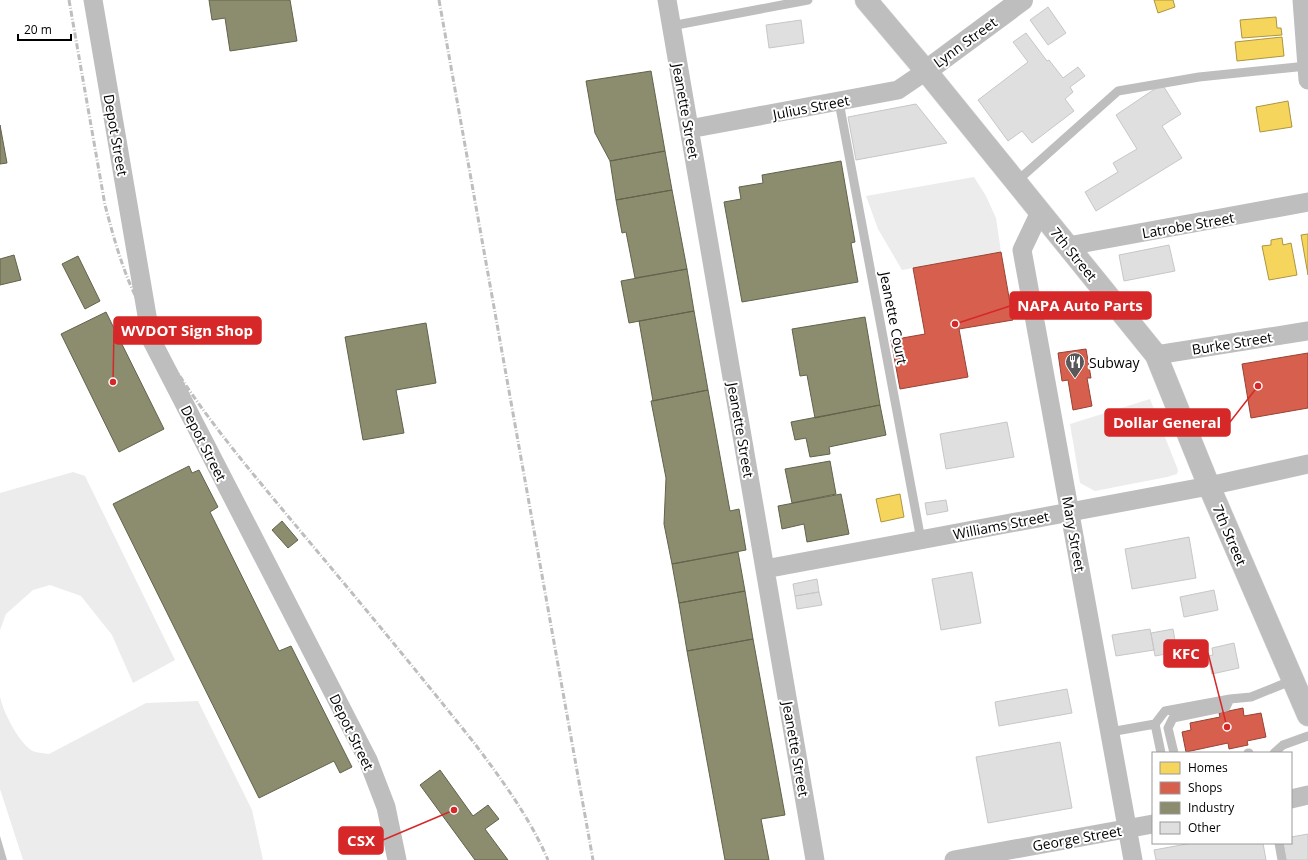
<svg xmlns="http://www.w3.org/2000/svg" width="1308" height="860" font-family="'Open Sans',sans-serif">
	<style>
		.green { fill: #ececec }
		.water { fill: #bfbfbf }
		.homes { fill: #f6d55c; stroke: #ac9540 }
		.shops { fill: #d6604d; stroke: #964336 }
		.industry { fill: #8c8c6e; stroke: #62624d }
		.building { fill: #dfdfdf; stroke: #c7c7c7 }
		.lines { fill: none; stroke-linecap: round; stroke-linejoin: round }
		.primary-casing { stroke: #dbdbdb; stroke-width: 23 }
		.service { stroke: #bebebe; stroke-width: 9 }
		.minor { stroke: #bebebe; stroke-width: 19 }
		.tertiary { stroke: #bebebe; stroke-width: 22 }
		.primary { stroke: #bebebe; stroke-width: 22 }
		.rail { stroke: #bebebe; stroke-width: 3; stroke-dasharray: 6 2 1 2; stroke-linecap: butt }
		.labels { text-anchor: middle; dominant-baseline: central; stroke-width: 4; stroke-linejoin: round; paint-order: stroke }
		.street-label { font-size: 14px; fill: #000; stroke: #fff }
		.poi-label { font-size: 14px; fill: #000; stroke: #fff; text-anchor: start }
		.leader { fill: none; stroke: #d62828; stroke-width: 1.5 }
		.callout-dot { fill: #d62828; stroke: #fff; stroke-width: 1.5 }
		.callout { fill: #d62828; stroke: #d62828; stroke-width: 1.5 }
		.callout-label { font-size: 15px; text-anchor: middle; font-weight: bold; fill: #fff }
	</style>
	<rect width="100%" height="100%" fill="#fff"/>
	<path class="green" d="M974,177L986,196L996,218L1001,252L902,270L878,229L866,196Z
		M1150,399L1178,470L1177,474L1167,477L1095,491L1080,483L1070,424Z
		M73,472L85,476L175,660L133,683L112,635L81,596L50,585L33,590L6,614L0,630V493Z
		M0,696C2,710 18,741 31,750C35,753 44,753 49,754L146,703L198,701L252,810L263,860H23L0,789Z"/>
	<path class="water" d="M0,836L7,860H8H0Z"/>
	<path class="homes" d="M1154,0H1173L1175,7L1158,13Z
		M1276,17L1277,28H1281L1282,35L1242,38L1240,20Z
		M1282,37L1284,56L1237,61L1235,42Z
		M1288,101L1292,127L1260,132L1256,107Z
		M1308,234V275L1301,235Z
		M1282,238L1283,245L1291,243L1297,275L1269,280L1262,246L1271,245V240Z
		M900,494L904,517L881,522L876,499Z"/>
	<path class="shops" d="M1001,252L1013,320L959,329L968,377L900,389L891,340L925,334L913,268Z
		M1086,349L1091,378H1087L1092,406L1073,410L1068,380L1062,381L1058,353Z
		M1308,353V408L1251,418L1242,364Z
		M1243,708L1244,716L1261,713L1266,737L1247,741L1248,745L1229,749L1228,743L1186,752L1182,732L1191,730L1190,723L1220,717L1219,713Z"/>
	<path class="industry" d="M209,0H290L297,41L230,51L225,18L212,20Z
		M651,71L665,151L610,161L595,133L586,81Z
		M0,125L7,163L0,164Z
		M665,151L672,190L616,200L610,161Z
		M841,161L855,242L851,243L858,282L742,302L724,202L741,199L739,187L763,183L762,175Z
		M672,190L687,269L635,278L626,232L622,233L616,200Z
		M14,255L21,280L0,285V259Z
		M78,256L100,301L85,309L62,264Z
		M687,269L694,311L629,323L621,281Z
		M694,311L708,390L653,401L639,321Z
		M106,312L164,429L119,452L61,334Z
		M865,317L880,405L815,418L807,375L800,376L792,329Z
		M426,323L436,383L396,390L404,433L363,440L345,337Z
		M708,390L730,511L739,509L746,550L672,564L664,524L666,478L651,401Z
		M880,405L886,435L829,447L830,454L810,457L806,438L795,440L791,422Z
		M830,461L836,494L792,503L785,469Z
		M189,466L192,473L199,470L218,507L210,512L279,651L291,646L352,767L340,773L334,761L259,798L113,504Z
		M841,494L849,534L807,542L804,524L782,529L778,506Z
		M282,521L298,540L288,548L272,530Z
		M738,552L745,591L679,603L672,564Z
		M745,591L753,639L687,651L679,603Z
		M753,639L785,815L761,819L769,860H725L687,651Z
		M440,770L473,816L488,805L499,819L485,829L508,860H475L420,785Z"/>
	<path class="building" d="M1048,7L1066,33L1048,45L1030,20Z
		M801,20L804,43L769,48L766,25Z
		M1026,33L1047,61L1049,60L1063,78L1078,67L1085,76L1070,87L1073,92L1065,99L1074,111L1032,143L1022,131L1008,141L978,100L1028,62L1013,42Z
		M1162,84L1181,114L1162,126L1182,158L1096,211L1085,192L1118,172L1113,163L1137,149L1116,115Z
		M916,104L947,143L856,160L848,117Z
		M1169,245L1175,271L1124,281L1119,255Z
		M1007,422L1014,457L946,469L940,434Z
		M946,500L948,511L927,515L925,503Z
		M1189,537L1196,578L1132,589L1125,549Z
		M972,572L981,623L941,630L932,579Z
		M817,579L819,592L795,596L793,584Z
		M1214,590L1218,610L1184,617L1180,597Z
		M819,592L822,605L797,609L795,596Z
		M1150,629L1154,650L1116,656L1112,635Z
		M1173,629L1177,652L1155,656L1151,633Z
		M1234,643L1239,668L1212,674L1208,656L1213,655L1212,648Z
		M1067,689L1072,713L999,726L995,702Z
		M1060,742L1072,808L988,823L976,757Z
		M1308,834V860H1286L1283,843H1291V837Z
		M1192,843H1263L1266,860H1156L1154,850Z"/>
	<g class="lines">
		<g class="primary-casing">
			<path id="primary" d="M866,0L926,71L1156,355L1209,486L1308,715"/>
		</g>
		<path class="service" d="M671,26L808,0
			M839,102L921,540
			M1016,182L1118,91L1199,77L1307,66
			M1155,724L1161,753
			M1110,732L1155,724L1165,711L1230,699L1251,697L1293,680
			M1174,753L1168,728L1173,718L1226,707L1230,699
			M1248,753H1249
			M1274,753L1283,745L1308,736
			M1279,843L1282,860"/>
		<path class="minor" d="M93,0L151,339L368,760L386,807L397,860
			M667,0L815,860
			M1302,0L1308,80
			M689,129L898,90L926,71
			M1040,212L1022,250L1133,860
			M1068,246L1308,202
			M1156,355L1308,331
			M765,569L1209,486L1308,464
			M1291,799L1308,795
			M954,860L1153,824"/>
		<path class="tertiary" d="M926,71L1022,0"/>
		<use href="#primary" class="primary"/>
		<path class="rail" d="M69,0L105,205C113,235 121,265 134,293C173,383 245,464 307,539C364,607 420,675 475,744C502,780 530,818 548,860
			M439,0L593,860"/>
	</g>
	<defs>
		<g id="restaurant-pin" transform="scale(1)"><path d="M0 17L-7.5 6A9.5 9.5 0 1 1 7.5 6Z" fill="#595959" stroke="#fff"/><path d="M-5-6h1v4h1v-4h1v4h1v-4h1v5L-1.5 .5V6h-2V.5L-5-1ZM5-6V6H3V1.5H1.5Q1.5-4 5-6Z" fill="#fff"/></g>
	</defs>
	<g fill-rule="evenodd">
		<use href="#restaurant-pin" x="1075" y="362"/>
	</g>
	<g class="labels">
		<g class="street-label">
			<text transform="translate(965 42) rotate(-36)">Lynn Street</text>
			<text transform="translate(811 107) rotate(-11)">Julius Street</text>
			<text transform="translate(686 111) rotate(80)">Jeanette Street</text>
			<text transform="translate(116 135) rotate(80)">Depot Street</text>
			<text transform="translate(1188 225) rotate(-10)">Latrobe Street</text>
			<text transform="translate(1074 254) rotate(51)">7th Street</text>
			<text transform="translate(894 318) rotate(79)">Jeanette Court</text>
			<text transform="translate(1232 343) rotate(-9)">Burke Street</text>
			<text transform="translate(741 430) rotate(80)">Jeanette Street</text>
			<text transform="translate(204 443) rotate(63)">Depot Street</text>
			<text transform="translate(1001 525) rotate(-11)">Williams Street</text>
			<text transform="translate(1074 534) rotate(80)">Mary Street</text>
			<text transform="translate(1230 535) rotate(67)">7th Street</text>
			<text transform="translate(352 732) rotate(64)">Depot Street</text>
			<text transform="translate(796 749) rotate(80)">Jeanette Street</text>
			<text transform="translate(1077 838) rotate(-10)">George Street</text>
		</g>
		<g class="poi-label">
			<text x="1089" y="362">Subway</text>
		</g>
	</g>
	<path class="leader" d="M955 324L1010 306M113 382L114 331M1258 386L1230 422M1227 727L1208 653M454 810L383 840"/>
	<g class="callout-dot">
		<circle cx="955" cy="324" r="4"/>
		<circle cx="113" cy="382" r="4"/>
		<circle cx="1258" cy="386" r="4"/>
		<circle cx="1227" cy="727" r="4"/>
		<circle cx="454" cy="810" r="4"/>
	</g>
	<g class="callout">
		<rect x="1010" y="292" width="141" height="27" rx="4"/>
		<rect x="114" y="317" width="147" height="27" rx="4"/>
		<rect x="1105" y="409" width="125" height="27" rx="4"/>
		<rect x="1164" y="640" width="44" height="27" rx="4"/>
		<rect x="339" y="827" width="44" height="27" rx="4"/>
	</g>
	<g class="callout-label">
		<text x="1080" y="311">NAPA Auto Parts</text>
		<text x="187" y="336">WVDOT Sign Shop</text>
		<text x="1167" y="428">Dollar General</text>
		<text x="1186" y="659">KFC</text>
		<text x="361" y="846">CSX</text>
	</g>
	<rect x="1152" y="752" width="140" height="92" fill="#ffffff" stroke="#999999"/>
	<rect x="1160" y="762" width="20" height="12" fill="#f6d55c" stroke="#999999"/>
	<text x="1188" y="772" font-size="12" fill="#000000">Homes</text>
	<rect x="1160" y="782" width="20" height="12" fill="#d6604d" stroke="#999999"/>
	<text x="1188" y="792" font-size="12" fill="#000000">Shops</text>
	<rect x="1160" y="802" width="20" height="12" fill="#8c8c6e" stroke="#999999"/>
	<text x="1188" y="812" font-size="12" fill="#000000">Industry</text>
	<rect x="1160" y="822" width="20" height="12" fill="#dfdfdf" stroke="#999999"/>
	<text x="1188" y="832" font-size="12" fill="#000000">Other</text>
	<path d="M18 34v6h53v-6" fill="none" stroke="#000000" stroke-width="2"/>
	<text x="24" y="34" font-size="12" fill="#000000" stroke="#ffffff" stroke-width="3" paint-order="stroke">20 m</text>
</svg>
